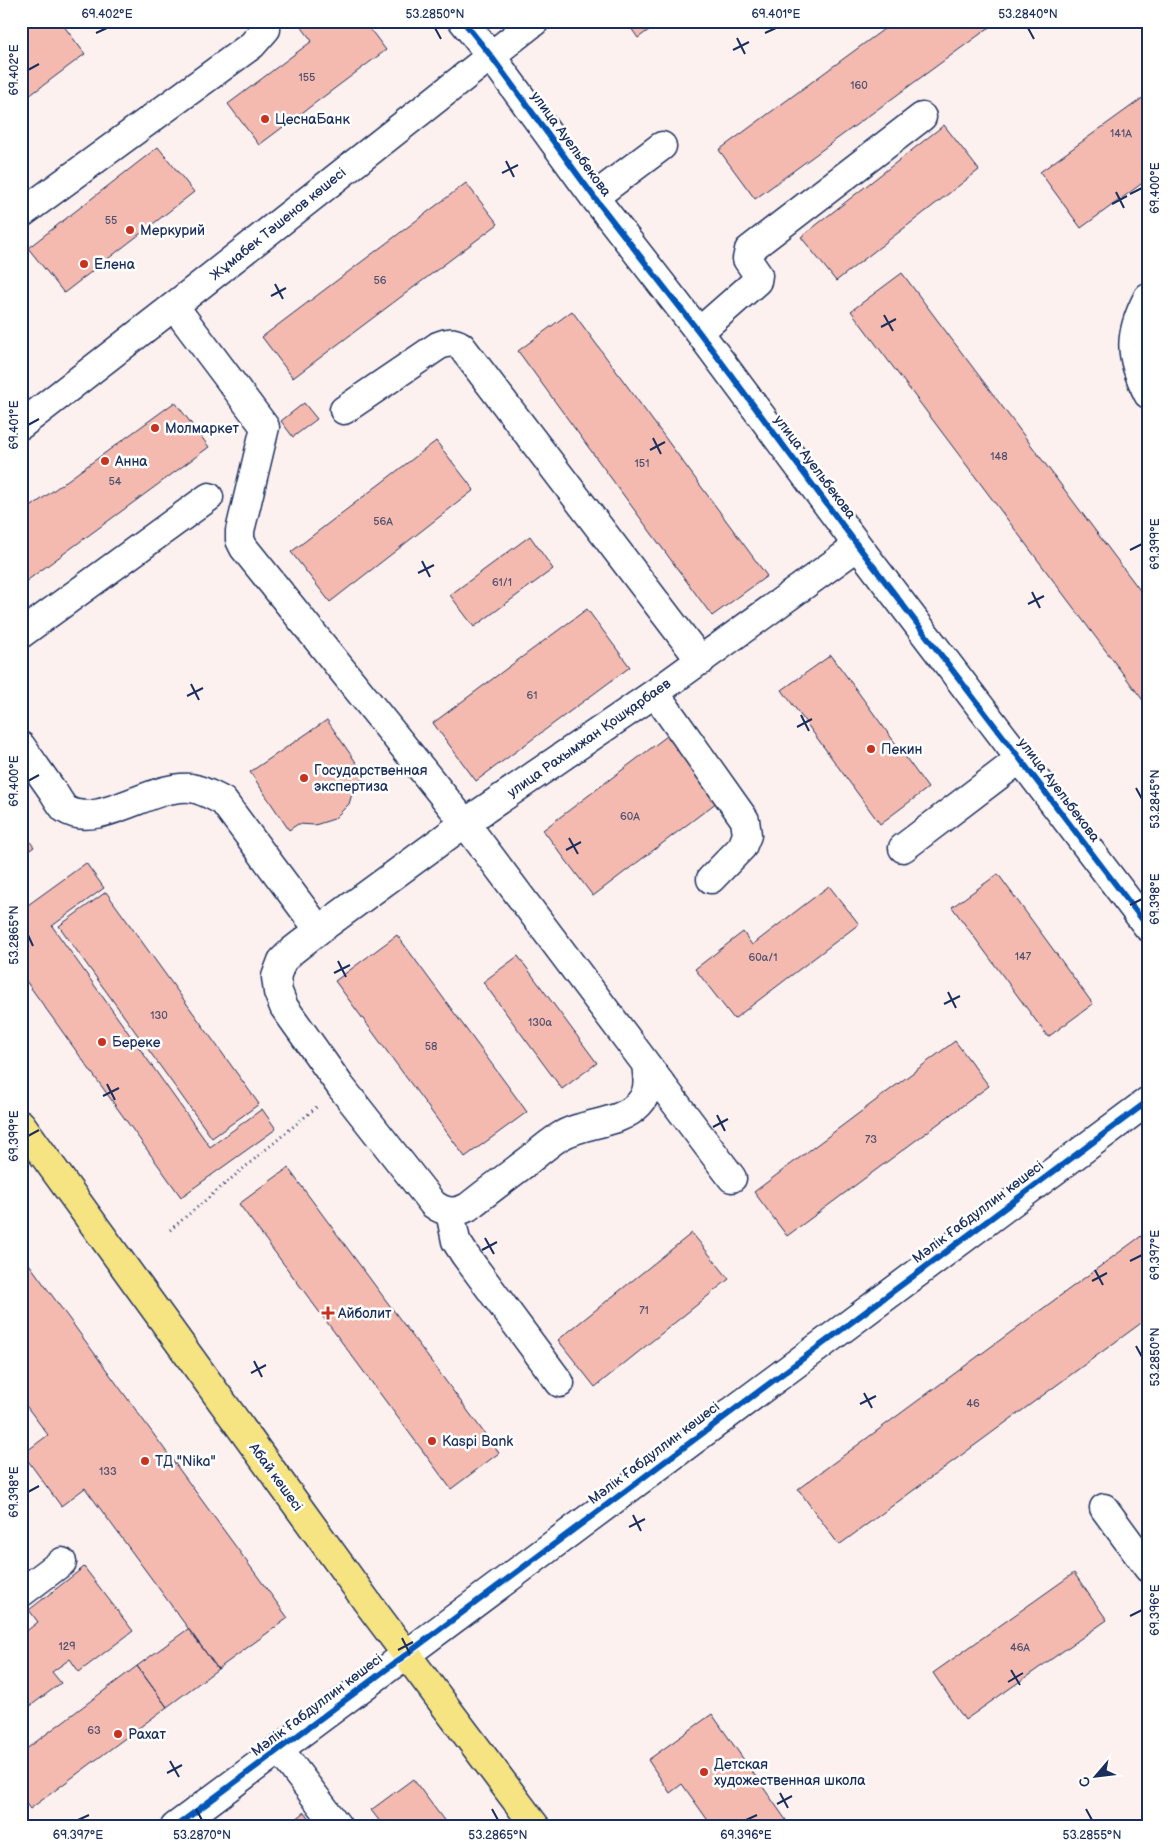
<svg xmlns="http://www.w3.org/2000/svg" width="1169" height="1848" font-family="'Balsamiq Sans',sans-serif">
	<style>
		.building { fill: #f4baaf; stroke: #1b2f5e }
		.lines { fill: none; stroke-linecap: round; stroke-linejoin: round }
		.minor-casing { stroke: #1b2f5e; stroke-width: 31 }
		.major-casing { stroke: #1b2f5e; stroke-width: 31 }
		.path { stroke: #1b2f5e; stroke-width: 3; stroke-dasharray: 1 4; stroke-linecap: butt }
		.minor { stroke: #fff; stroke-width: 28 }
		.major { stroke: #f6e381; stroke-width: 28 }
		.cycleway-casing { stroke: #fff; stroke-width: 9 }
		.cycleway { stroke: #0057b8; stroke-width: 6 }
		.ticks { fill: none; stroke: #1b2f5e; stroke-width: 2 }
		.poi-dot { fill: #c8321e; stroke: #fff; stroke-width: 2 }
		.labels { text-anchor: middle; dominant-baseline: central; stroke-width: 5; stroke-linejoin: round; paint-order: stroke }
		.number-label { font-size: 11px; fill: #515272 }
		.poi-label { font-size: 14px; fill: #1b2f5e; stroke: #fff; text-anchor: start }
		.street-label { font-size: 14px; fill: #1b2f5e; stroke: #fff }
		.neatline { fill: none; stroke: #1b2f5e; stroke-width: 2 }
		.ticks-label { font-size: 12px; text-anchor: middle; fill: #1b2f5e }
	</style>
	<rect width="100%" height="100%" fill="#fdf1ef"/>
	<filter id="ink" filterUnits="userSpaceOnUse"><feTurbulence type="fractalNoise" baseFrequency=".02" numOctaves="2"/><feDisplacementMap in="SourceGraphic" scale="10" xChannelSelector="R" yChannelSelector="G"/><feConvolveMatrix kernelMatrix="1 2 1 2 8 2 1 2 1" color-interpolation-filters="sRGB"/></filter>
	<g filter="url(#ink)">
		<path class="building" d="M21,21H60L85,54L29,96L21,85Z
			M297,21H364L386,50L259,145L228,104L312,41Z
			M626,21H661L638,38Z
			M895,21H998L755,199L719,150Z
			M1148,94V179L1081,228L1040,172Z
			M944,125L979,170L836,281L801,237Z
			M158,147L194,192L64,293L28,248Z
			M466,183L498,224L293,378L262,337Z
			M902,273L1148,601V707L851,311Z
			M572,311L767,576L712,616L518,351Z
			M175,402L209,447L21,585V514Z
			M304,403L317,419L293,437L281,421Z
			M436,441L474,490L330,602L291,552Z
			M530,536L553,569L474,627L450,595Z
			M587,609L630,667L476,781L433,723Z
			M831,655L928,788L880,824L782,690Z
			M327,720L366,777L355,784L349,804L334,819L315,825L298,824L289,830L250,772Z
			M667,736L717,802L593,896L543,830Z
			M21,830L34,847L21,856Z
			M86,863L104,888L52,926L210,1147L262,1109L276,1129L181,1197L21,974V910Z
			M998,874L1093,1004L1048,1037L952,907Z
			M829,886L859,924L734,1019L695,969L743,932L752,945Z
			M106,892L259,1104L212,1138L59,926Z
			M397,935L527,1112L465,1157L335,981Z
			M518,956L597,1063L562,1089L483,982Z
			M955,1041L989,1086L787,1236L754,1192Z
			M288,1168L499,1453L451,1489L239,1204Z
			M1148,1231V1318L839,1545L798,1489Z
			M692,1233L729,1279L595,1387L558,1340Z
			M21,1253L288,1618L218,1669L85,1488L61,1506L23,1454L48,1435L21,1399Z
			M84,1567L133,1631L79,1672L70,1659L52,1672L61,1683L21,1713V1629L24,1633L38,1622L29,1610Z
			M1074,1573L1107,1620L965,1720L933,1673Z
			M188,1629L218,1669L167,1707L137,1666Z
			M137,1666L167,1707L30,1809L21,1797V1753Z
			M712,1714L788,1823L782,1827H710L712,1826L682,1784L670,1793L648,1760Z
			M413,1779L449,1827H384L371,1810Z
			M305,1812L316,1827H286Z"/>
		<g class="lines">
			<g class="minor-casing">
				<path id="minor" d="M463,21L491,56L594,197L699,332L858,546L1148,927
					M594,197L662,146
					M21,214L252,45L266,29L265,21
					M1148,297C1128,335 1129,356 1148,394
					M174,306L265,427L240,531V540L244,548L465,823L646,1064C648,1079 650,1092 639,1104C618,1126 584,1121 559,1137C548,1144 538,1153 528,1161C508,1176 488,1191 468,1207C455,1214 445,1213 433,1204L341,1087L284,1007L278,992L276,977L282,961L292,951L319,930L465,823L655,693L858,546
					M699,332L757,281L758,275L747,259L749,250L922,117
					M344,410L438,346C447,342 453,341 461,346L701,661
					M21,425L174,306L535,21
					M21,634L209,497
					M655,693L745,820L747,835L742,847L711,879
					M21,746C32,762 43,777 54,793C57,798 61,805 65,809C97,831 153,783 191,788C203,790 213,796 223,801L319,930
					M903,848L1020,759
					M646,1064L732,1178
					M450,1212L456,1241L465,1255L560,1383
					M1104,1508L1148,1568
					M21,1593L62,1562
					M279,1749L338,1827
					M175,1827L1148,1101"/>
			</g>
			<g class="major-casing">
				<path id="major" d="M21,1124L370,1606L536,1827"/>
			</g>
			<path class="path" d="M170,1230L319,1105"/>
			<use href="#minor" class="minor"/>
			<use href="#major" class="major"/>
			<g class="cycleway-casing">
				<path id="cycleway" d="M463,21L491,56L594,197L699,332L858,546L1148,927
					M175,1827L1148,1101"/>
			</g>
			<use href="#cycleway" class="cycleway"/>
		</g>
	</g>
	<path class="ticks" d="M435,28L441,39M1028,28L1034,39M96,33L107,28M765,33L776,28M737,38L745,54M733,50L749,42M28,70L39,64M506,161L514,177M502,173L518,165M1116,192L1124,208M1130,194L1142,188M1112,204L1127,196M275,284L283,299M271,296L286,288M884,315L893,331M881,327L896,319M28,425L39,419M653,438L661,454M650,450L665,442M1130,550L1142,544M422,561L430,577M418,573L434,565M1032,592L1040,608M1028,604L1044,596M191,684L199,700M187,696L203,688M801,715L809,731M797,727L812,719M28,781L39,775M1136,788L1142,799M569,838L578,854M566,850L581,842M1130,905L1142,899M28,935L33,946M338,961L346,977M334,973L350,965M948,992L956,1008M944,1004L960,996M107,1084L115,1100M103,1096L119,1088M717,1115L725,1131M713,1127L728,1119M28,1136L39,1130M485,1238L494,1254M482,1250L497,1242M1130,1261L1142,1255M1095,1270L1103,1285M1092,1281L1107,1273M1136,1346L1142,1357M254,1361L262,1377M251,1373L266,1365M864,1393L872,1408M860,1404L876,1396M28,1492L39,1486M633,1515L641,1531M629,1527L645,1519M1130,1616L1142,1610M402,1638L410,1654M398,1650L413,1642M1011,1670L1020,1685M1008,1682L1023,1673M170,1761L179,1777M167,1773L182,1765M780,1793L788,1808M777,1804L792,1796M196,1809L202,1820M492,1809L498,1820M1086,1809L1092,1820M78,1820L89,1815M746,1820L757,1815"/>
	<g class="poi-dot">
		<circle cx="265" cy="119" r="5"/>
		<circle cx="130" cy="230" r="5"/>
		<circle cx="84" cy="264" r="5"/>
		<circle cx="155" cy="428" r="5"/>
		<circle cx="105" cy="461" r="5"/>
		<circle cx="871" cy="749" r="5"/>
		<circle cx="304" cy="778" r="5"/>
		<circle cx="102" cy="1042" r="5"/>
		<path d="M325.5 1305.5h5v5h5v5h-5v5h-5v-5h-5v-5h5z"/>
		<circle cx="432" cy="1441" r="5"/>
		<circle cx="145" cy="1461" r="5"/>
		<circle cx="118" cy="1734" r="5"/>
		<circle cx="704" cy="1772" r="5"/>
	</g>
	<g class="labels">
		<g class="number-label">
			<text x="307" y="77">155</text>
			<text x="859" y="85">160</text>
			<text x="1121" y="133">141А</text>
			<text x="111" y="220">55</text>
			<text x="380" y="280">56</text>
			<text x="999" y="456">148</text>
			<text x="642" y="463">151</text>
			<text x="115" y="481">54</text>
			<text x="383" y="521">56А</text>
			<text x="502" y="582">61/1</text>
			<text x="532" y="695">61</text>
			<text x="630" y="816">60А</text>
			<text x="1023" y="956">147</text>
			<text x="763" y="957">60а/1</text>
			<text x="159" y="1015">130</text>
			<text x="540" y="1022">130а</text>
			<text x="431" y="1046">58</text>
			<text x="871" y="1139">73</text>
			<text x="644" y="1310">71</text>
			<text x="973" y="1403">46</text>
			<text x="108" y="1471">133</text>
			<text x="67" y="1646">129</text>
			<text x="1020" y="1647">46А</text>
			<text x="94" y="1730">63</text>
		</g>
		<g class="poi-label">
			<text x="275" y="119">ЦеснаБанк</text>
			<text x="140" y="230">Меркурий</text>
			<text x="94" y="264">Елена</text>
			<text x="165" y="428">Молмаркет</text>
			<text x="115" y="461">Анна</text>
			<text x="881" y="749">Пекин</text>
			<text x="314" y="770">Государственная<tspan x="314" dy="16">экспертиза</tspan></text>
			<text x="112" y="1042">Береке</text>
			<text x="338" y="1313">Айболит</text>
			<text x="442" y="1441">Kaspi Bank</text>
			<text x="155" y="1461">ТД "Nika"</text>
			<text x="128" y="1734">Рахат</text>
			<text x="714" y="1764">Детская<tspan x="714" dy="16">художественная школа</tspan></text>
		</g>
		<g class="street-label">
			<text transform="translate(571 144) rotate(54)">улица Ауельбекова</text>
			<text transform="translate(278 224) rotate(-39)">Жұмабек Тәшенов көшесі</text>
			<text transform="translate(815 467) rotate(53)">улица Ауельбекова</text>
			<text transform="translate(589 738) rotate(-35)">улица Рахымжан Қошқарбаев</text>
			<text transform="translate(1059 790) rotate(53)">улица Ауельбекова</text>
			<text transform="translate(978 1212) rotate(-37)">Мәлік Ғабдуллин көшесі</text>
			<text transform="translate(654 1453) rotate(-37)">Мәлік Ғабдуллин көшесі</text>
			<text transform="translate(276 1477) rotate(54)">Абай көшесі</text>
			<text transform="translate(317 1705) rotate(-37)">Мәлік Ғабдуллин көшесі</text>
		</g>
	</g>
	<rect width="1169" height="1848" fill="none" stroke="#fff" stroke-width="55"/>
	<g transform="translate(1096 1776) rotate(242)" stroke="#ffffff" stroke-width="4" paint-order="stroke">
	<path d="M0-4L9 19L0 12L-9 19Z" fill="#1b2f5e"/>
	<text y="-8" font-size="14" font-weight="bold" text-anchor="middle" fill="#1b2f5e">С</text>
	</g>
	<rect x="28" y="28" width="1114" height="1792" class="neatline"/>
	<g class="ticks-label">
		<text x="107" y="18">69.402°E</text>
		<text x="435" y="18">53.2850°N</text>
		<text x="776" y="18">69.401°E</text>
		<text x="1028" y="18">53.2840°N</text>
		<text transform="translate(14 70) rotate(-90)" y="4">69.402°E</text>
		<text transform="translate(1155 188) rotate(-90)" y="4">69.400°E</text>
		<text transform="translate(14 425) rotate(-90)" y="4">69.401°E</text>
		<text transform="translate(1155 544) rotate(-90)" y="4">69.399°E</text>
		<text transform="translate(14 781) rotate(-90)" y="4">69.400°E</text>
		<text transform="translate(1155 799) rotate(-90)" y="4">53.2845°N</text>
		<text transform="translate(1155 899) rotate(-90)" y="4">69.398°E</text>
		<text transform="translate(14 935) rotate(-90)" y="4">53.2865°N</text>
		<text transform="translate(14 1136) rotate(-90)" y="4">69.399°E</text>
		<text transform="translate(1155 1255) rotate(-90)" y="4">69.397°E</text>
		<text transform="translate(1155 1357) rotate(-90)" y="4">53.2850°N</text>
		<text transform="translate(14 1492) rotate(-90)" y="4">69.398°E</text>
		<text transform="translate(1155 1610) rotate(-90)" y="4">69.396°E</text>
		<text x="78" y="1839">69.397°E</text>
		<text x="202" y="1839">53.2870°N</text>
		<text x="498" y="1839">53.2865°N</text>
		<text x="746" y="1839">69.396°E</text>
		<text x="1092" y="1839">53.2855°N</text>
	</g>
</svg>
